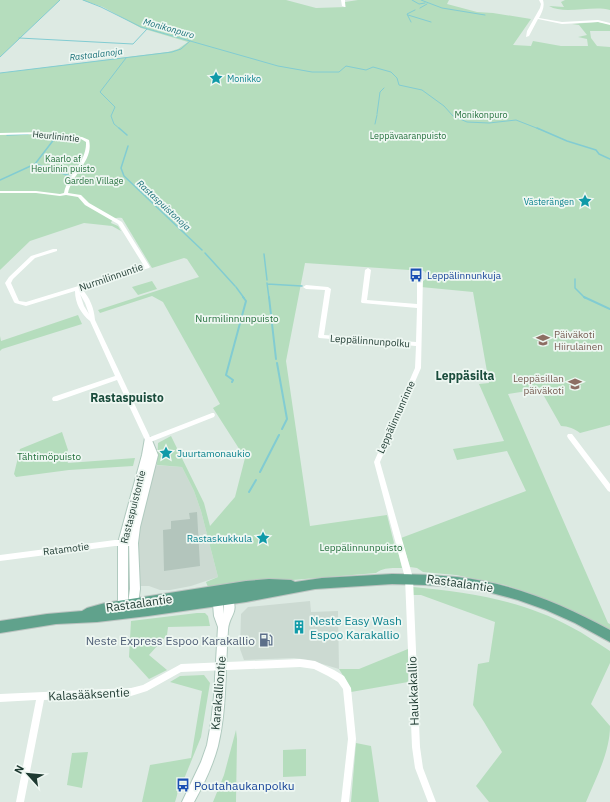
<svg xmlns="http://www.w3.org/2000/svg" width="610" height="802" font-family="'IBM Plex Sans',sans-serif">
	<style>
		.built { fill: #ccdad2 }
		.green { fill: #b5ddbd }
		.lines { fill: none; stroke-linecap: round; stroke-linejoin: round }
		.stream-far2 { stroke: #82ccd2; stroke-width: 1 }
		.stream-far1 { stroke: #82ccd2; stroke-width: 1.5 }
		.stream { stroke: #82ccd2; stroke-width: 2 }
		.building { fill: #b3c5bc }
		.secondary-casing { stroke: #b0cabf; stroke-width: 2 }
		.primary-casing { stroke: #bcc4c1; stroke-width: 2 }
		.street { fill: #fff; fill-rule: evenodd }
		.secondary { fill: #fff; fill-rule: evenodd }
		.primary { fill: #60a28c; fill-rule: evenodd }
		.labels { text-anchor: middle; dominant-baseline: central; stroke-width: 3.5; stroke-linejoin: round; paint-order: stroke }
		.far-water-label { font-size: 9px; font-style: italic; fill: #176f77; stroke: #eef7f2 }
		.far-culture-label { font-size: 9px; fill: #0d838f; stroke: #eef7f2; text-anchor: start }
		.far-park-label { font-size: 9px; fill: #27723f; stroke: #eef7f2 }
		.far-street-label { font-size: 9px; fill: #1e3a31; stroke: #eef7f2 }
		.transit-label { font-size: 10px; fill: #164399; stroke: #eef7f2; text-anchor: start }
		.street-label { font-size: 10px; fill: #1e3a31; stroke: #eef7f2 }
		.park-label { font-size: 10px; fill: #27723f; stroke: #eef7f2 }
		.education-label { font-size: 10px; fill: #785e54; stroke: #eef7f2; text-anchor: start }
		.culture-label { font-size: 10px; fill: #0d838f; stroke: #eef7f2; text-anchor: start }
		.quarter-label { font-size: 12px; font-weight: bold; fill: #1a4c3c; stroke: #eef7f2 }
		.near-street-label { font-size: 12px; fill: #1e3a31; stroke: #eef7f2 }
		.near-culture-label { font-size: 12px; fill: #0d838f; stroke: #eef7f2; text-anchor: start }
		.near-service-label { font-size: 12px; fill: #4e5e75; stroke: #eef7f2; text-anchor: end }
		.near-transit-label { font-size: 12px; fill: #164399; stroke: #eef7f2; text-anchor: start }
	</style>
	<rect width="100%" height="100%" fill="#ddeae3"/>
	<path class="built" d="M153,465L182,467L194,491L201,511L218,577L191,586L170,590H160L149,586H138L137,583L139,526Z
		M310,601L311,612L338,611L339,669L309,660L294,658L244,660L240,649L241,614L248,607Z"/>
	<path class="green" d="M0,0H60L0,57Z
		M82,0H286L316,8L346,7L345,2L358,0H449L447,4L477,12L493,13L531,19L513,45L531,46L533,41L561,46H588L587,39L578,37L587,35L579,25L572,24L598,22L610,24V31H590L591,38L597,46L610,47V425L580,433C575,429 568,426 561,426L540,389L508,394L608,623L610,624V630L568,609L535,595L505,585L456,575L423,572L417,568L410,567L401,538L526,491L507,451L457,460L453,449L504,441L479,384L489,383L473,292L421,287L422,282L426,279L427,274L424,271L305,263L286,361L310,526L387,515L394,543H396L402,568C393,568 384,567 376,573L208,587L206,582L218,577L201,511L194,491L182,467L157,465L158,443L171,436L204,503L210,526L235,497L245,458L213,408L220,404L163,302L152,296L100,313L98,310L199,277L187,259L184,258L152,268L122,218C118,217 112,218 111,223L118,226L121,231L112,226L84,223L30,241L0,270V73L168,52L178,49L188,42L141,28L103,7Z
		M565,0H610V10C592,5 564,15 549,6L564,7L561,2Z
		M152,281L157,289L138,295L132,287Z
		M78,315L82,324L2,349L0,351V336L1,341Z
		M62,432L68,450L67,452L70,456L67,460L68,463L135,458L133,466L69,470L16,477L14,474L20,449Z
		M413,587C467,592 522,600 571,627C585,634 597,643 610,651V663L591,704L610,726C610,752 596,778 586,802H489L476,786L502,752L484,722L473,705L478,664L489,662L495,622L421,595H413Z
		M197,613H205L208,616L210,626L168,627L167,635L149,655L167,670L149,679L129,657L131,621Z
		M408,649V682L351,692L350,687L339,669H359Z
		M204,675L210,683L201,737L184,779H181C178,787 178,794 175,802H142L150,765L191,758L202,691L170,682L180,676Z
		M236,730L237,739L236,802H213L224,775Z
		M356,743L371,746L379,802H351Z
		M306,749V776L283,777V750Z
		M88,752L82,788L67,785L72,753Z"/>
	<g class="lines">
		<path class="stream-far2" d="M83,0L101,7L141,27L278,66L312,72H339L346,66L366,70L373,67L391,72L397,78L399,85L422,90L444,106L453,116L467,122L489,123L516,120L539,129
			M412,0L419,4L425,3
			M421,0L442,8L485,15
			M420,8L427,4
			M408,15L431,22
			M411,22L407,14L415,10
			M19,38L133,44L147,29
			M0,57L60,0
			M0,73L172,52L181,49L190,41
			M377,114L380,92L384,88
			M375,124L377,115
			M120,129L114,124L111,116L115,107L100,92L126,58"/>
		<path class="stream-far1" d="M119,128L127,135
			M537,128L567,141L596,150L599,154L610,159
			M7,135L28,134
			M128,146L121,168L124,176L202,250
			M36,164L70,176
			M0,180L35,164L55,138L41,134
			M205,253L235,286
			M264,254L267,280
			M575,279V288L585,298
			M267,283L269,298
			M267,284L302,286
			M236,287L244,298"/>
		<path class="stream" d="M269,297L276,359
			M584,297L610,309
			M277,363L287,419L282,429
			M232,382L233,380L226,375L246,301L243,297
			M260,472L279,435
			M249,492L256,480"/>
	</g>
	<path class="building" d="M197,512L200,566L164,571L163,530L171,529V521L190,519L189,513Z
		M293,619H305V635H293Z"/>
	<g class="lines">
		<g class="secondary-casing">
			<path id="secondary" d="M148,437L151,438L158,455L140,527L138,543L140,589L138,604L133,615L129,617L125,615L118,606V543L142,455L145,438ZM129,538L130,589L128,604V543Z
				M227,591L230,593C241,613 229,614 228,630C225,669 227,708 218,746C213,765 204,784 194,802H182L201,762L207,745L211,723L214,696L218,627L214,616L213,604L217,594L220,592L223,594ZM224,600V614L223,604Z"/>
		</g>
		<g class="primary-casing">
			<path id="primary" d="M392,574C414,574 435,575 457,577C512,583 562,604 610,630V642L575,623L546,610L518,600L488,592L457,587L426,585L392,584L315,589L246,602L148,616L97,622L56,624L0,633V621L47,614L82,611L87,608L105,603L246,581L269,579L291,580L295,582L322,578Z"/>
		</g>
		<path class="street" d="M341,0H345V7L342,6Z
			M539,0H543C545,7 542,12 539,18L562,22L598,20L610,23V25L598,22L562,24L538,19L529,36L526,37L527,31L540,8L541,4Z
			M43,132L82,137L89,140C94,160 72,174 68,193L81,195L89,203L122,222L150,267L149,268L82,289C90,298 94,308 95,320L150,437L212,413H214L215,415L214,417L148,443L146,442L145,440L117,380L57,401H53L52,399L53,397L115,376L90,321C81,314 75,303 75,291L26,306L15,303L14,302L5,283L9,277L31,256L53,249H57V251L35,258L13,279L11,283L19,301L26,302L144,266L118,224L85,205L78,197L66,195L60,196L36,193H0V191H36L60,194L64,193C68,174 87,162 86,142L81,139L43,134L0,135V133ZM80,294L85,303L89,314L84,306Z
			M368,268L371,270L367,300L417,304V277L420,275L423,277L421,368L380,462L413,578L420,747L423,768L436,802H428L415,768L412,747L405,578L374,462L415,368L416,346L319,338L318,337L325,290L306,289L303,287L306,285L328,287L331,289L324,335L416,342L417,308L362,303L361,302L365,270Z
			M568,434H572L610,484V492L608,491L568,438L567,436Z
			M115,540H133L135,541L137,543L135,545L133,546H115L0,561V555Z
			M300,659L315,661L334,670L344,676L351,688L356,739L349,802H341L348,739L343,689L338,682L328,676L314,669L300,667L181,672L147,691L131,696L44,700L24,802H16L36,700L0,702V694L131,688L143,685L181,664Z"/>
		<use href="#secondary" class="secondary"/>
		<use href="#primary" class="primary"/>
	</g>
	<defs>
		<g id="sight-bare" transform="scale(1.08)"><path d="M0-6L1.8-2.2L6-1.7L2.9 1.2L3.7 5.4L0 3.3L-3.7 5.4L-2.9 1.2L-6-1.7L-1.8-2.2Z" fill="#0f9aa8" stroke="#eef7f2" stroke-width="2.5" paint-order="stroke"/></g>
		<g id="bus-bare" transform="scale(1.08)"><path d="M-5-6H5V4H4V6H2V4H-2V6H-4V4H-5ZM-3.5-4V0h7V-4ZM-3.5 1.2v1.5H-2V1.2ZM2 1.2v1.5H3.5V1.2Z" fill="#1a4fb4" stroke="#eef7f2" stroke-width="2.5" paint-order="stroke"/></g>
		<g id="school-bare" transform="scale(1.08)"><path d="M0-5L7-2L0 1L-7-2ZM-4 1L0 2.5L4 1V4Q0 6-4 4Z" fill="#8d6e63" stroke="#eef7f2" stroke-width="2.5" paint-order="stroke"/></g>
		<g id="building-bare" transform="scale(1.08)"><path d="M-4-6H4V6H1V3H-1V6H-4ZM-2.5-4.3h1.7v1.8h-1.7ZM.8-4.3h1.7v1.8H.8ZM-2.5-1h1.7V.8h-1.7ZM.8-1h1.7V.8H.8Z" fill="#0f9aa8" stroke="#eef7f2" stroke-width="2.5" paint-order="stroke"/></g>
		<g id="fuel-bare" transform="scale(1.08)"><path d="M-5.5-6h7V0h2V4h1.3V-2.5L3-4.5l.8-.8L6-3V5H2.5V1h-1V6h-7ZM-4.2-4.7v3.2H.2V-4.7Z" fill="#5c6f8a" stroke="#eef7f2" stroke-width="2.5" paint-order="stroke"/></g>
	</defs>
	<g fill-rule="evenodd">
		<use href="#sight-bare" x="216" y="78"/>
		<use href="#sight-bare" x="585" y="201"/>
		<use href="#bus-bare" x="416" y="275"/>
		<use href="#school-bare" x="543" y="340"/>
		<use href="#school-bare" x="575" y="384"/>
		<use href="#sight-bare" x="166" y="453"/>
		<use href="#sight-bare" x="263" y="538"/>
		<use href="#building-bare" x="299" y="627"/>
		<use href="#fuel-bare" x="266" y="640"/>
		<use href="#bus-bare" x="183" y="785"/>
	</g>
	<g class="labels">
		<g class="far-water-label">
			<text transform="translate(169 28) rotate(16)">Monikonpuro</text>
			<text transform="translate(96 54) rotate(-7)">Rastaalanoja</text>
			<text transform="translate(164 205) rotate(43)">Rastaspuistonoja</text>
		</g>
		<g class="far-culture-label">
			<text x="227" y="78">Monikko</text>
			<text x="574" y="201" text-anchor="end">Västerängen</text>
		</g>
		<g class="far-park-label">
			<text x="481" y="114">Monikonpuro</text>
			<text x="408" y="135">Leppävaaranpuisto</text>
			<text x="63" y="158">Kaarlo af<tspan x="63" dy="10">Heurlinin puisto</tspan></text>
			<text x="94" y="180">Garden Village</text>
		</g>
		<g class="far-street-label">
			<text transform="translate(56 136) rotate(6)">Heurlinintie</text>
		</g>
		<g class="transit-label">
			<text x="427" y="275">Leppälinnunkuja</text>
		</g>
		<g class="street-label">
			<text transform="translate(111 277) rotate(-19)">Nurmilinnuntie</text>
			<text transform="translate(370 341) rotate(4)">Leppälinnunpolku</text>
			<text transform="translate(396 417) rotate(-66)">Leppälinnunrinne</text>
			<text transform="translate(133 507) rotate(-76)">Rastaspuistontie</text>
			<text transform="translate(66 549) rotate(-7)">Ratamotie</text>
		</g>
		<g class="park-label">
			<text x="237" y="318">Nurmilinnunpuisto</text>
			<text x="49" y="456">Tähtimöpuisto</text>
			<text x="361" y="547">Leppälinnunpuisto</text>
		</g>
		<g class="education-label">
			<text x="554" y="334">Päiväkoti<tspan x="554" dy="12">Hiirulainen</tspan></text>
			<text x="564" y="378" text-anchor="end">Leppäsillan<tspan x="564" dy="12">päiväkoti</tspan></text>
		</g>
		<g class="culture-label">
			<text x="177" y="453">Juurtamonaukio</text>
			<text x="252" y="538" text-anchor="end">Rastaskukkula</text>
		</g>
		<g class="quarter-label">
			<text x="465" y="375">Leppäsilta</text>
			<text x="127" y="397">Rastaspuisto</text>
		</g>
		<g class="near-street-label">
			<text transform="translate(460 583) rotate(8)">Rastaalantie</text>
			<text transform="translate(139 603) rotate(-8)">Rastaalantie</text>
			<text transform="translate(413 691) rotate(-92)">Haukkakallio</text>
			<text transform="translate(218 693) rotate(-85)">Karakalliontie</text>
			<text transform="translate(89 694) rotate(-3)">Kalasääksentie</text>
		</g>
		<g class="near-culture-label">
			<text x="310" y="620">Neste Easy Wash<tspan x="310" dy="14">Espoo Karakallio</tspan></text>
		</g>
		<g class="near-service-label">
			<text x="255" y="640">Neste Express Espoo Karakallio</text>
		</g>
		<g class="near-transit-label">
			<text x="194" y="785">Poutahaukanpolku</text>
		</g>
	</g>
	<g transform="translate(28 774) rotate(297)" stroke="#eef7f2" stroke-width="3" paint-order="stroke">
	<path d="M0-3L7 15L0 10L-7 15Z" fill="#1e3a31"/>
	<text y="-6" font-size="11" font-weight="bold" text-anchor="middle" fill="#1e3a31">N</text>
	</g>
</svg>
